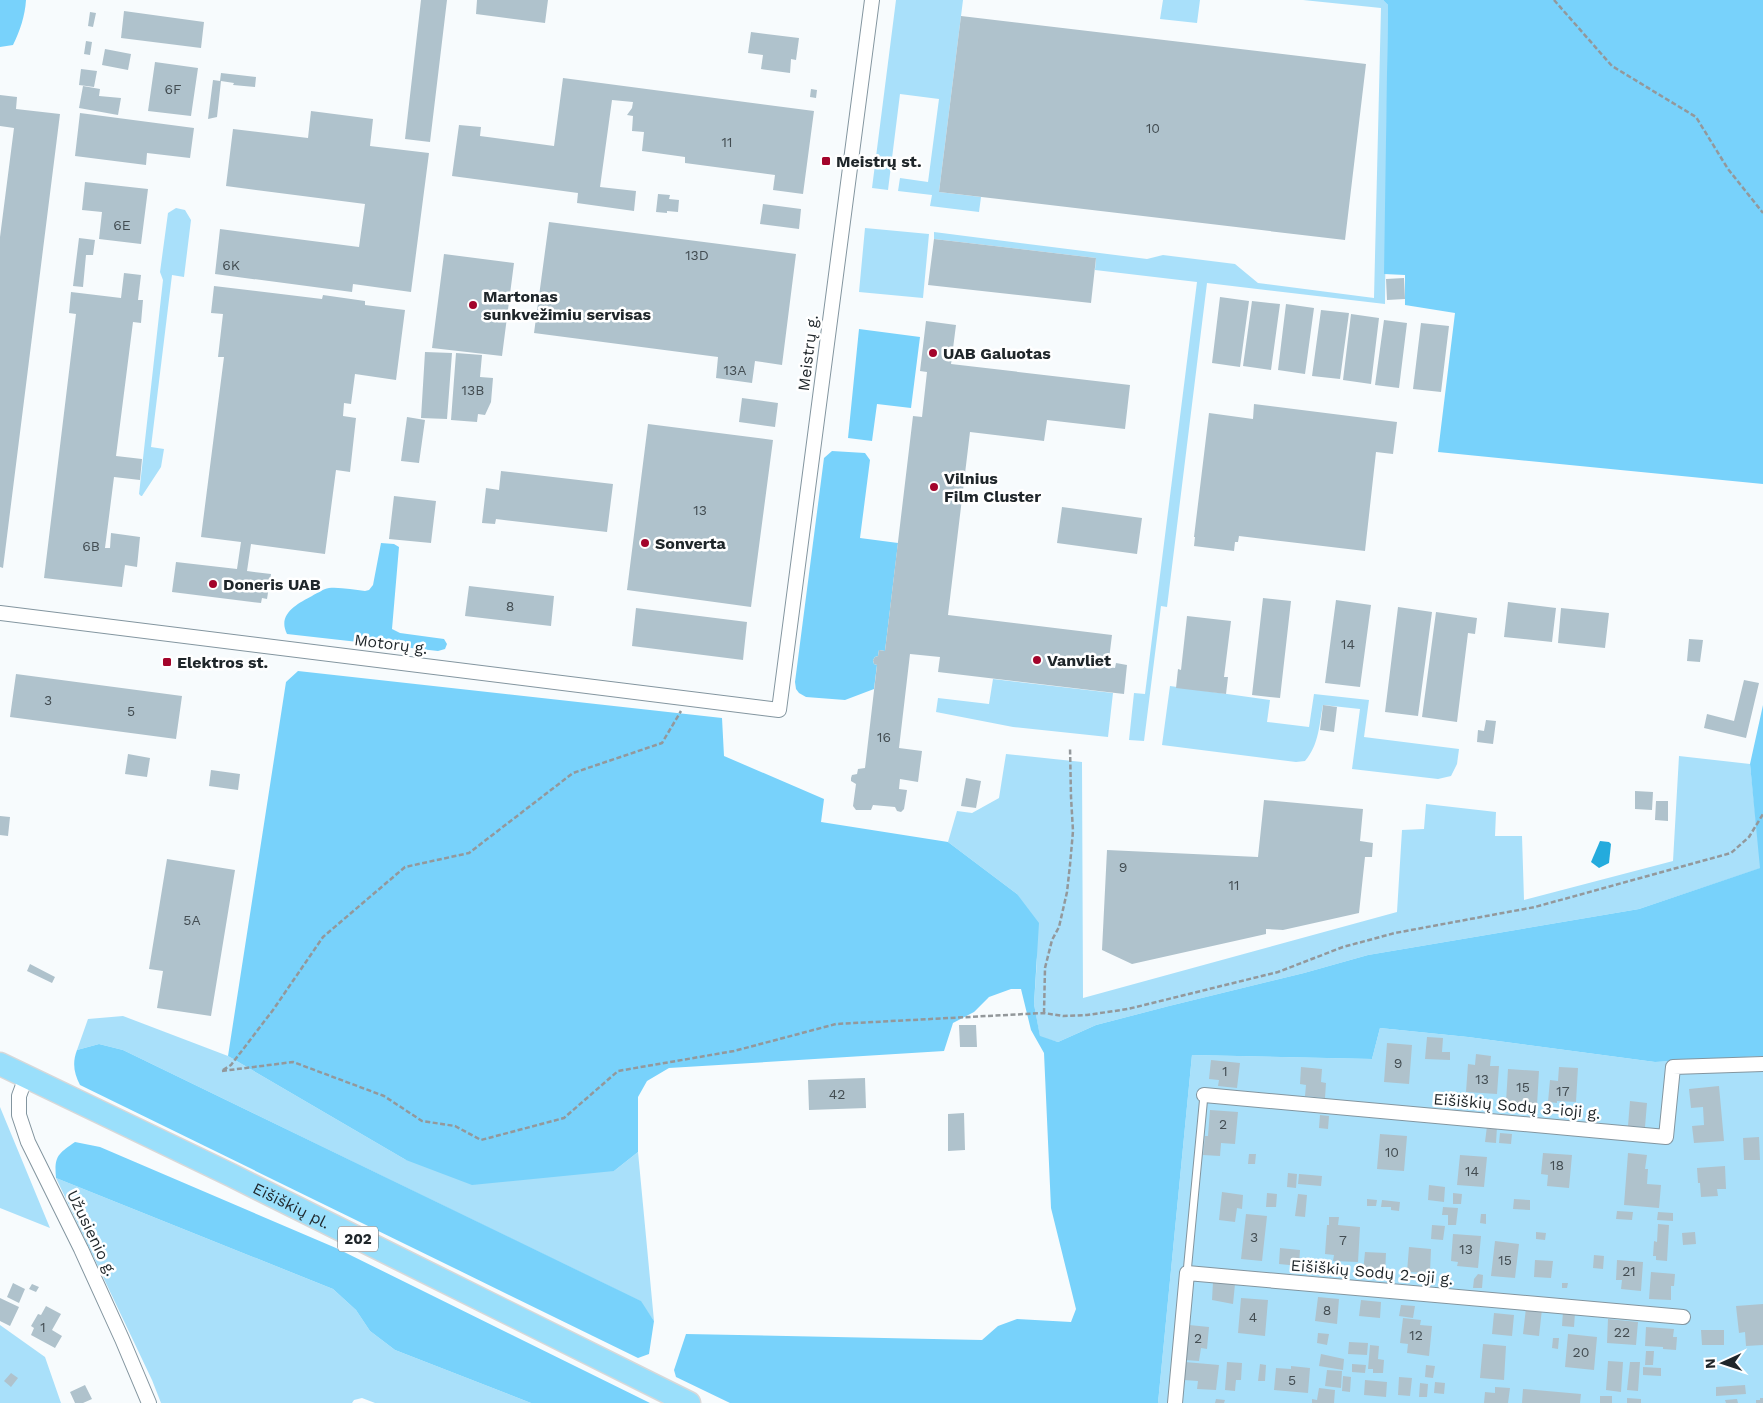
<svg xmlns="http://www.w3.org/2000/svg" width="1763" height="1403" font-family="'Work Sans',sans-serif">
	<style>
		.green { fill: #a9e0fa }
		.forest { fill: #78d2fb }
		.water { fill: #24abdd }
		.building { fill: #afc2cc }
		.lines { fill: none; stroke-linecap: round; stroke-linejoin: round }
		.lane-casing { stroke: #83959f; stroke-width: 9 }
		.street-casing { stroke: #83959f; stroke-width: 16 }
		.primary-casing { stroke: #d7d8d9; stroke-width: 25 }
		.path { stroke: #93989b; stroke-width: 2.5; stroke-dasharray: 5 2.5; stroke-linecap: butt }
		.lane { stroke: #fff; stroke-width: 7 }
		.street { stroke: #fff; stroke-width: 14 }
		.primary { stroke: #9adffb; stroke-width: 22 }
		.poi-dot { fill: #a3042b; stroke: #fff; stroke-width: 2 }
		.labels { text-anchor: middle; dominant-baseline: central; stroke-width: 5; stroke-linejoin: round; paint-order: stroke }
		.number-label { font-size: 14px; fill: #434d52 }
		.shield { fill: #fff; stroke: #62676a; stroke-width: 1 }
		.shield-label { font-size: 15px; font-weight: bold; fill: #1f262a }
		.poi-label { font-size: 16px; font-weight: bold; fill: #1f262a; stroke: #fff; text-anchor: start }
		.street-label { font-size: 16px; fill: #1f262a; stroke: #fff }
	</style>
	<rect width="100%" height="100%" fill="#f7fbfd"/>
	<path class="green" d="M896,0H963L939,192L981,197L979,212L930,206L932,195L898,191L900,178L928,182L939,99L900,94L888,190L872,188Z
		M1163,0H1200L1197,23L1160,19Z
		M1303,0H1383L1388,5L1385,304L1207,283L1167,607L1161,606L1144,741L1129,740L1134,693L1145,694L1197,282L1095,270L1096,258L934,239V232L1147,259L1163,255L1235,264L1258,283L1374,298L1381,8Z
		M176,208L185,210L191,220L184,277L172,275L151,447L164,449L161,467L142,496H141L139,494L163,280L160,272L168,213Z
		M865,228L929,234L923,298L859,292Z
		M993,679L1113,693L1108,737L1013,727L936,712L938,698L989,704Z
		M1170,686L1270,700L1267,722L1309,727L1314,694L1369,700L1364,737L1459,749L1457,764L1451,776L1438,779L1352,769L1360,709L1323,705C1319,725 1319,745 1305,761L1296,762L1162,745Z
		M1006,754L1082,762L1083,998L1397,912L1402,830L1424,829L1426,804L1496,812L1495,836H1522L1524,900L1673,861L1679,756L1750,764L1761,868L1639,909L1368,955L1304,973L1169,1006L1096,1025L1058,1042L1040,1037L1034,1004L1037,959L1017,894L948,842L957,811L972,813L999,798Z
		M123,1016L228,1056L406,1160L614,1171L638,1152L654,1321L640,1301L123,1050L99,1044L77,1050L88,1019Z
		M1380,1028L1468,1037L1655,1062L1763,1056V1403H1158L1192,1055L1372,1059Z
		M0,1107L50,1228L0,1208Z
		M56,1178L333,1289L356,1310L370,1331L395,1350L531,1403H375L362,1398L354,1400L352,1403H161L152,1380Z
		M0,1325L45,1357L61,1403H0Z"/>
	<path class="forest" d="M0,0H26C25,16 20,31 13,45L0,47Z
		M1383,0H1763V484L1438,452L1455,313L1405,305V275L1384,274L1388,5Z
		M859,329L920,337L911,408L877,404L872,441L848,438Z
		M832,451L865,453L870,460L860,538L898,543L885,651L879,650L878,656L875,657L873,660L874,664L877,665L874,689L845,700L806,697L799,693L796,689L795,682L824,458Z
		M381,543L394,544L399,547L392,629L400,633L444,639L447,644L445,649L438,651L287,634C277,614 297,604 312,596C317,593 323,589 329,588C341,587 354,590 365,591L369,590L373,585Z
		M298,671L722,718L724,756L824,799L821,822L948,842L1017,894L1039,923L1034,1004L1040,1036L1058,1042L1096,1025L1169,1006L1304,973L1368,955L1639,909L1760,868L1750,764L1763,705V1056L1655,1062L1468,1037L1380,1028L1372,1059L1192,1055L1158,1403H730L676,1377L674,1370L686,1334L982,1340L998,1326L1017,1319L1071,1322L1076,1309L1051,1208L1044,1053L1031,1030L1021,989H1011L989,997L974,1012L953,1023L944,1051L669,1068L647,1081L638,1097V1152L614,1171L472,1185L406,1160L228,1056L286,682Z
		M99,1044L123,1050L641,1301L654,1321L649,1354L638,1358L80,1085C74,1073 72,1063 77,1050Z
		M75,1142L100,1147L336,1248L650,1403H531L395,1350L370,1331L356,1310L333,1289L56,1178C54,1156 58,1154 75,1142Z"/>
	<path class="water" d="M1600,841L1609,842L1611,844L1609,863L1599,868L1591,862Z"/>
	<path class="building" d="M421,0H447L430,142L405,139Z
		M477,0H548L545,23L476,14Z
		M124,11L204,22L201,48L121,38Z
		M90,12L96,13L93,27L88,26Z
		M961,16L1366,64L1345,240L939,192Z
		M751,32L799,38L796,60L791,59L790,73L761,69L763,55L748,53Z
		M86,41L92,42L90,55L84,54Z
		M105,49L131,54L128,70L102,65Z
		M155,62L198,68L191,116L148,111Z
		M81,69L97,71L94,87L79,85Z
		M221,73L256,77L255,87L233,85L234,83L221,81L217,117L208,119L213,80L220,81Z
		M563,78L814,111L803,194L773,190L775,175L685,163V157L642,151L644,132L632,131L633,116L627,115L632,108L633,102L612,100L600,187L636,191L634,211L577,203L578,193L452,176L459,125L481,127L480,136L554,146Z
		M83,86L100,89L99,96L121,98L118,115L79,108Z
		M811,89L817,90L816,98L810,97Z
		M0,95L17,97L16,109L60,114L3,568L0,567V237L14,128L0,126Z
		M311,111L373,119L370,146L429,153L411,292L353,284L352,292L215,274L220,229L359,247L365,204L226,186L233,129L308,138Z
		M80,113L194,128L190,158L147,153L146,165L75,156Z
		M85,182L148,189L141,244L99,239L102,212L82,210Z
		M658,194L670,195L669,199L679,200L678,212L667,211V213L656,212Z
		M763,204L801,209L799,229L760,224Z
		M549,222L796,254L782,365L755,361L752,383L716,378L718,357L534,333Z
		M79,238L95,240L93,255H86L83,287L73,286Z
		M934,239L1096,258L1091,303L928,285Z
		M444,254L514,263L502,356L432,348Z
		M124,273L141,275L138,300H143L141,323L133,322L116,456L142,459L140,480L114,477L105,548H110L111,533L140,537L137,567L125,565L122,587L44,578L76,314L69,313L71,292L121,298Z
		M1404,278L1405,299L1387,300L1386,279Z
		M214,286L322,299L323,295L365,301V305L405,310L396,380L355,374L351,404L344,403L343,416L356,418L350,472L336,470L325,554L251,544L247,571L271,574L267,599L262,598L261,603L172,592L176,562L237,569L241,542L201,537L224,357H218L223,314L211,313Z
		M1220,297L1249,301L1240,367L1212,363Z
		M1252,301L1280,304L1271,370L1243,366Z
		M1286,304L1314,308L1305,374L1278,370Z
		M1321,310L1349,313L1340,379L1312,376Z
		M1351,314L1379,318L1371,384L1343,380Z
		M1384,320L1407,323L1399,388L1375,385Z
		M926,321L956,325L951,364L1130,385L1125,429L1047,420L1044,441L970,432L948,615L1112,635L1108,667L1115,668L1116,663L1127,665L1124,694L938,672L940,657L910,654L899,748L922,751L918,782L900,779L899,789L907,790L904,809L901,812L897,811L895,807L873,805L871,810H856L853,806L856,784L851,781V778L852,775L857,774L858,769L865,768L877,665L874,664L873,660L875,657L878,656L879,650L885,651L913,416L922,417L927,372L920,371Z
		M1421,323L1449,326L1441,392L1413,389Z
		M425,352L452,353L447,419L421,418Z
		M456,353L482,355L480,377L493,378L491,402L485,415L478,414L477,422L451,420Z
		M742,398L778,403L775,427L739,422Z
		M1254,404L1397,422L1393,454L1376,452L1365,551L1239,536L1238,542H1235L1234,551L1194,546L1195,537H1194L1209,413L1253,419Z
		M407,417L425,420L419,463L401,461Z
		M648,424L773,440L751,607L627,590Z
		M501,471L613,484L607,532L496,519L495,524L482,523L486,488L499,490Z
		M394,496L436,501L431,543L389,539Z
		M1062,507L1142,518L1137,554L1057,543Z
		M469,586L554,596L551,626L465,616Z
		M1263,598L1291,601L1280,698L1252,695Z
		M1336,600L1371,605L1360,687L1325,683Z
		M1508,602L1556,608L1552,642L1504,637Z
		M1398,607L1432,612L1418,716L1385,712Z
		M636,608L747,622L743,660L632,646Z
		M1561,608L1609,613L1605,648L1558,643Z
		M1436,612L1477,618L1475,634L1468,633L1457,722L1422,717Z
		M1187,616L1231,621L1224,677H1228L1226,694L1176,688L1178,669L1181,670Z
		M1689,639L1703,640L1700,662L1687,661Z
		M16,674L182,696L176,739L10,717Z
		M1744,680L1759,683L1746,738L1704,728L1707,714L1734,721Z
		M1323,705L1337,707L1334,732L1320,730Z
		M1486,720L1496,721L1493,744L1477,742L1478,730L1484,731Z
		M128,754L150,758L147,777L125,774Z
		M211,770L240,774L238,790L209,786Z
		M966,778L981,781L976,808L961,806Z
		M1635,791L1653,792L1652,810L1635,809Z
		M1264,800L1363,809L1360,841L1373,843L1372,857H1365L1359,913L1283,930L1266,929V934L1132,964L1102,950L1107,850L1258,857Z
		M1656,801H1668V821L1655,820Z
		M0,816L10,817L8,836L0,835Z
		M167,859L235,870L211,1016L157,1008L163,971L149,969Z
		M30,964L55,977L52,983L27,971Z
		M959,1025H976L977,1047H960Z
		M1427,1037L1443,1038L1442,1052H1450V1060L1425,1059Z
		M1387,1043L1412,1045L1409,1084L1384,1082Z
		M1476,1054L1491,1056L1490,1066H1499L1497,1094L1466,1092L1468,1064L1475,1065Z
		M1211,1060L1240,1063L1237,1088L1218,1086L1219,1080L1209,1079Z
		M1301,1067L1322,1069L1321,1082L1326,1083L1325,1098L1305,1096L1306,1085L1300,1084Z
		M1559,1067L1578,1068L1576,1102L1557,1101V1103L1548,1102L1550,1080L1558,1081Z
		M1508,1069L1539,1071L1537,1105L1506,1102Z
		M865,1078L866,1108L809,1110L808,1080Z
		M1719,1086L1724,1141L1694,1143L1692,1126L1704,1125L1703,1107L1691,1108L1689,1089Z
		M1630,1101L1647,1103L1645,1127L1628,1126Z
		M1210,1110L1238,1112L1235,1144L1221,1143L1220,1156L1203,1155L1205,1136H1208Z
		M964,1113L965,1150L948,1151V1114Z
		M1320,1115L1329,1116L1328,1129L1319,1128Z
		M1487,1126L1497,1127L1496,1143L1485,1142Z
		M1500,1133L1512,1134L1511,1144L1499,1143Z
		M1380,1134L1407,1136L1404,1171L1377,1169Z
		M1759,1137L1760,1160H1744L1743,1138Z
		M1543,1153L1572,1155L1569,1188L1547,1186L1548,1175L1541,1174Z
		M1628,1153L1647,1155L1645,1169H1648L1647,1184L1661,1185L1659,1208L1624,1205Z
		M1249,1154H1256L1255,1164H1248Z
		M1460,1155L1487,1157L1484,1187L1457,1185Z
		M1725,1166L1726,1189H1717L1718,1196L1701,1197L1700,1183H1698L1697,1168Z
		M1288,1173L1297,1174L1296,1188L1287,1187Z
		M1299,1174L1322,1176L1321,1186L1298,1184Z
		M1429,1185L1445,1187L1444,1202L1428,1200Z
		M1222,1192L1243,1195L1242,1209L1237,1208L1235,1222L1219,1220Z
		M1267,1193L1277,1194L1276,1207H1266Z
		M1453,1193L1462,1194L1461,1204H1453Z
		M1298,1194L1307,1195L1305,1217L1295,1216Z
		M1367,1199L1377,1200L1376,1206H1367Z
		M1514,1199L1530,1200V1210L1513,1209Z
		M1382,1200L1400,1202L1399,1211L1391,1210V1207H1381Z
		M1443,1207L1458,1208L1456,1225H1448V1215H1442Z
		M1617,1211L1633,1212L1632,1220L1616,1219Z
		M1658,1212L1673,1213V1221L1657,1220Z
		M1246,1214L1267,1216L1262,1261L1241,1259Z
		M1481,1214H1486V1224L1480,1223Z
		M1329,1217H1339L1338,1225L1360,1227L1358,1262L1333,1261L1334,1255L1325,1254L1327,1225H1329Z
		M1658,1224L1669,1225L1667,1261L1656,1260V1256H1653L1654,1241L1657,1242Z
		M1432,1225L1445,1226L1443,1240L1431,1239Z
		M1536,1232L1546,1233L1545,1240L1536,1239Z
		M1695,1232L1696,1244L1683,1245L1682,1233Z
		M1453,1234L1481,1236L1478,1268L1457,1266L1458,1262L1451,1261Z
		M1495,1241L1519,1244L1515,1278L1491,1276Z
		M1409,1247L1431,1249L1430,1273L1407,1272Z
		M1280,1248L1300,1250L1299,1266L1279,1264Z
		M1365,1252L1386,1253L1385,1274L1363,1272Z
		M1594,1255L1604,1256L1603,1269L1593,1268Z
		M1535,1260L1553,1261L1551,1278L1534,1277Z
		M1617,1260L1643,1262L1641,1291L1621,1289L1622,1280H1616Z
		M1651,1272L1675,1274L1674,1286H1671V1300L1649,1299Z
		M1478,1274L1483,1275L1482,1288H1473L1474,1279Z
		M1213,1282L1235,1284L1233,1304L1212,1300Z
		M13,1283L25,1289L19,1303L7,1297Z
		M1562,1283H1568L1567,1288H1562Z
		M32,1284L39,1287L36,1292L29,1289Z
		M1318,1297L1339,1299L1337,1324L1315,1321Z
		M0,1298L19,1307L10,1326L0,1321Z
		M1241,1298L1268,1300L1265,1336L1238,1333Z
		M1361,1300L1381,1302L1380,1318L1359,1316Z
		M1763,1304V1345L1746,1346L1745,1332L1739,1333L1736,1306Z
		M1401,1305L1415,1306L1413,1318L1399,1316Z
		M46,1306L61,1314L52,1330L62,1336L55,1348L31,1335L34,1328L31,1326L38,1314L41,1315Z
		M1526,1308L1542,1309L1539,1336L1523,1334Z
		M1563,1311L1575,1313L1574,1327L1562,1326Z
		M1494,1313L1514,1315L1512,1336L1492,1334Z
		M1403,1318L1421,1320L1420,1325L1432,1326L1429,1356L1407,1353L1408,1344L1400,1343Z
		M1608,1319L1638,1322L1636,1345L1607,1343Z
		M1189,1325L1209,1327L1207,1349L1201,1348L1199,1361L1185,1360Z
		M1646,1327L1674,1329L1673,1337H1677L1676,1350L1663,1349V1347L1645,1346Z
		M1701,1330H1724V1345H1702Z
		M1318,1333L1329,1334L1327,1345L1317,1343Z
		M1568,1334L1597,1337L1594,1370L1565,1367Z
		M1553,1338H1559L1558,1349L1552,1348Z
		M1349,1342L1368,1343L1367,1355L1348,1354Z
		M1483,1344L1506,1346L1504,1380L1480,1378Z
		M1370,1345L1379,1346L1378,1359L1384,1360L1383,1373H1373V1369H1368Z
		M1646,1351H1654L1653,1365H1645Z
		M1321,1354L1344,1359L1343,1370L1319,1366Z
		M1608,1361L1623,1362L1621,1392L1606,1390Z
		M1185,1362L1219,1365L1216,1390L1197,1389L1198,1381L1184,1380Z
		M1227,1362L1242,1363L1241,1380H1236L1235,1391L1225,1390Z
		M1630,1362H1640L1638,1391L1627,1390Z
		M1260,1364L1266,1365L1265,1381H1258Z
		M1352,1364L1366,1365L1365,1373L1352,1372Z
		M1426,1365L1435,1366L1433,1378L1425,1377Z
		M1291,1366L1310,1368L1308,1393L1274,1390L1276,1368L1291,1369Z
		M1643,1367L1661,1368V1376L1643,1375Z
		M1327,1370L1342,1371L1341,1388L1325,1386Z
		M11,1373L18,1378L11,1387L4,1381Z
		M1343,1376L1351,1377L1350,1392L1342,1391Z
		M1399,1377L1412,1378L1410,1396L1398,1395Z
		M1365,1380L1387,1382L1386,1397L1364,1395Z
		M1435,1382L1445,1383L1444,1394L1434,1393Z
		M1420,1383L1428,1384L1427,1397H1419Z
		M85,1385L92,1399L83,1403H75L70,1392Z
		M1745,1385L1746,1394L1716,1396V1387Z
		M1495,1387L1510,1388L1508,1403H1484L1485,1392L1495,1393Z
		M1319,1388L1335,1390L1334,1403H1312V1399L1317,1400Z
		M1523,1389L1581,1394L1580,1403H1522Z
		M1600,1396H1612V1403H1600Z
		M1627,1398L1641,1399V1403H1627Z
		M1760,1398H1763V1403H1756V1400H1760Z
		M1216,1399L1225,1400L1224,1403H1215Z
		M1737,1399L1738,1403H1726L1725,1400Z"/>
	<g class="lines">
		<g class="lane-casing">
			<path id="lane" d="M1187,1273L1204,1095"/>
		</g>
		<g class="street-casing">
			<path id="street" d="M0,613L779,710L872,0
				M26,1077L19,1096V1115L28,1142L81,1249L122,1339L149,1403
				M1204,1095L1666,1137L1673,1067L1763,1064
				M1175,1403L1187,1273L1683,1317"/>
		</g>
		<g class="primary-casing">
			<g id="primary">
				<path id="s1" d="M0,1064L231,1175L689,1403"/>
			</g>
		</g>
		<path class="path" d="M1554,0L1612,66L1696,117L1728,169L1763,213
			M1044,1013L1045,968L1052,940L1059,927L1067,892L1070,865L1073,831L1071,797L1070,747
			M223,1070L231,1065L273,1010L323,937L405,867L469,853L573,773L662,743L681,711
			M222,1071L293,1062L384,1096L422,1121L455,1126L481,1140L564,1118L618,1071L734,1051L836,1024L1044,1013L1063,1016L1087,1015L1128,1009L1278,972L1343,947L1395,933L1535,907L1731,853L1749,837L1763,814"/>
		<use href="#lane" class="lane"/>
		<use href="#street" class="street"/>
		<use href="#primary" class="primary"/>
	</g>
	<g class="poi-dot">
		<rect x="821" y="156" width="10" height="10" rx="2.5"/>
		<circle cx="473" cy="305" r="5"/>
		<circle cx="933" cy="353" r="5"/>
		<circle cx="934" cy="487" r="5"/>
		<circle cx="645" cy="543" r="5"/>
		<circle cx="213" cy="584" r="5"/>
		<circle cx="1037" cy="660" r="5"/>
		<rect x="162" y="657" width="10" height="10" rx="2.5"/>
	</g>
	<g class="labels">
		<g class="number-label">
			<text x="173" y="89">6F</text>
			<text x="1153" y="128">10</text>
			<text x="727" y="142">11</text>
			<text x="122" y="225">6E</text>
			<text x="697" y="255">13D</text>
			<text x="231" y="265">6K</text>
			<text x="735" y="370">13A</text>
			<text x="473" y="390">13B</text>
			<text x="700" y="510">13</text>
			<text x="91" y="546">6B</text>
			<text x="510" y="606">8</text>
			<text x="1348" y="644">14</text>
			<text x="48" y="700">3</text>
			<text x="131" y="711">5</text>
			<text x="884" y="737">16</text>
			<text x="1123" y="867">9</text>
			<text x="1234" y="885">11</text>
			<text x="192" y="920">5A</text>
			<text x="1398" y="1063">9</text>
			<text x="1225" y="1071">1</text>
			<text x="1482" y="1079">13</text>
			<text x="1523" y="1087">15</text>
			<text x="1563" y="1091">17</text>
			<text x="837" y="1094">42</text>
			<text x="1223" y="1124">2</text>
			<text x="1392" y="1152">10</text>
			<text x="1557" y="1165">18</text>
			<text x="1472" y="1171">14</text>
			<text x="1254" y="1237">3</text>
			<text x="1343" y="1240">7</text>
			<text x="1466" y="1249">13</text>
			<text x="1505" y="1260">15</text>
			<text x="1629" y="1271">21</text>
			<text x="1327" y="1310">8</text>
			<text x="1253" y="1317">4</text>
			<text x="43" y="1327">1</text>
			<text x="1622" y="1332">22</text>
			<text x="1416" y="1335">12</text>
			<text x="1198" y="1338">2</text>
			<text x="1581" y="1352">20</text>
			<text x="1292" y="1380">5</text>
		</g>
		<rect class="shield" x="338" y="1226.5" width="40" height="25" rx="4"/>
		<g class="shield-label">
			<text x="358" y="1239">202</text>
		</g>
		<g class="poi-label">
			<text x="836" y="161">Meistrų st.</text>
			<text x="483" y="296">Martonas<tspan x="483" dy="18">sunkvežimiu servisas</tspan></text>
			<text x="943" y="353">UAB Galuotas</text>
			<text x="944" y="478">Vilnius<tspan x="944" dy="18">Film Cluster</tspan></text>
			<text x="655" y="543">Sonverta</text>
			<text x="223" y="584">Doneris UAB</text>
			<text x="1047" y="660">Vanvliet</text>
			<text x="177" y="662">Elektros st.</text>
		</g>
		<g class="street-label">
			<text transform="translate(808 353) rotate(-83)">Meistrų g.</text>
			<text transform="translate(391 644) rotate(7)">Motorų g.</text>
			<text transform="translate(1517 1106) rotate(5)">Eišiškių Sodų 3-ioji g.</text>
			<text stroke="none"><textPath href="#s1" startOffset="324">Eišiškių pl.</textPath></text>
			<text transform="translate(92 1233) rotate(64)">Užusienio g.</text>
			<text transform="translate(1372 1272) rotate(5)">Eišiškių Sodų 2-oji g.</text>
		</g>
	</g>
	<g transform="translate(1723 1363) rotate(267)" stroke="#ffffff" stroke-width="4" paint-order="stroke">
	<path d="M0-4L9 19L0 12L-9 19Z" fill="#1f262a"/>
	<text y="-8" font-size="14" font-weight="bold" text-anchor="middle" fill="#1f262a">N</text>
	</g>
</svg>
